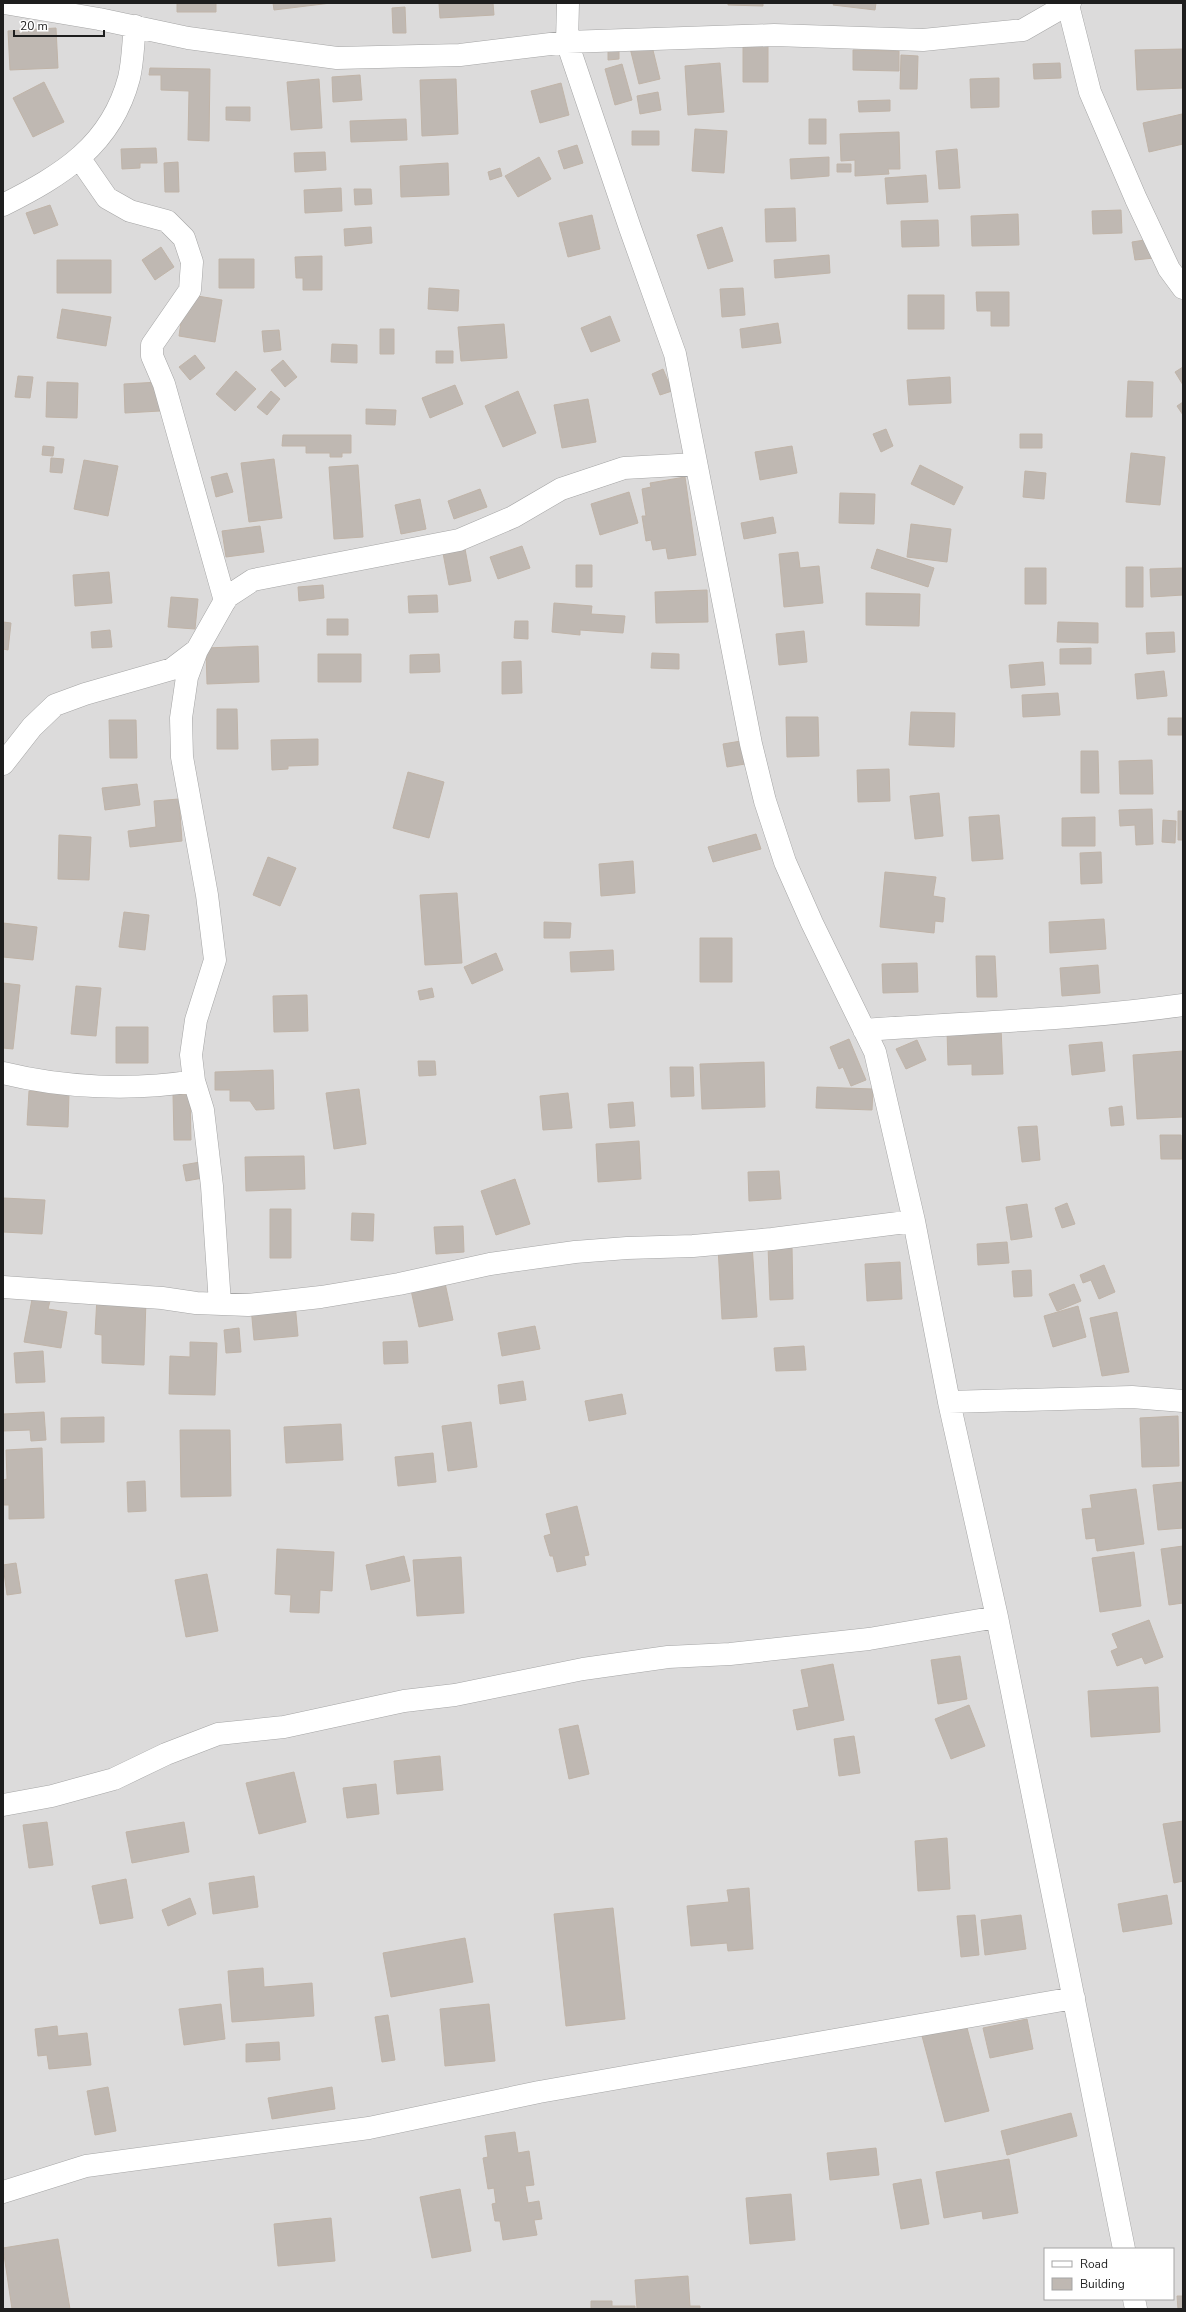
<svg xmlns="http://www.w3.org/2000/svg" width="1186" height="2312" font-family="'Nunito Sans',sans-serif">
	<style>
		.residential { fill: #dcdbdb; fill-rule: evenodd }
		.building { fill: #bfb8b2; stroke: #c0b4a8 }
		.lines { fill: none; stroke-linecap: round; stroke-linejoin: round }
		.street-casing { stroke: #a5a5a5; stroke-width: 23 }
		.street { stroke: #fff; stroke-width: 22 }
	</style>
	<rect width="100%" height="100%" fill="#efece5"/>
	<path class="residential" d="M3,3H1183V2309H3ZM1045,2249H1173V2299H1045Z"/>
	<path class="building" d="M177,3H216V12H177Z
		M273,3H331L274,10Z
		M439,3H493L494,15L440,18Z
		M728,3H763V6L728,5Z
		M834,3H876L875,10L833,5Z
		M405,7L406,33H393L392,8Z
		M56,28L58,68L10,70L8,31Z
		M651,42L660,79L639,84L630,48Z
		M743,45H768V82H743Z
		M1183,49V88L1137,90L1135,50Z
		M608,50H619V59L608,60Z
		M853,50L899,51V71L853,70Z
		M901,55L918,56L917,89H900Z
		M720,63L724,112L688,115L685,66Z
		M1060,63L1061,78L1034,79L1033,64Z
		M622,64L632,100L615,105L605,69Z
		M150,68L210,69L209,141L188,140L189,91L161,90V75H149Z
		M360,75L362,100L333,102L332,77Z
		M999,78V107L971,108L970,79Z
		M319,79L322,128L291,130L287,82Z
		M456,79L458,134L422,136L420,80Z
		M44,82L64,122L33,137L13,98Z
		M561,83L569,115L540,123L531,91Z
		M658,92L661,110L640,114L637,96Z
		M890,100V111L859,112L858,101Z
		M226,107H250V121L226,120Z
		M1182,114L1183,144L1149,152L1143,123Z
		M406,119L407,140L351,142L350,121Z
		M809,119H826V144H809Z
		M695,129L727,131L724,173L692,171Z
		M632,131H659V145H632Z
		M899,132L900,169H888L889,174L855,176V160L841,161L840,134Z
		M577,145L583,163L564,169L558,151Z
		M156,148L157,163H140V168L122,169L121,149Z
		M957,149L960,188L939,189L936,151Z
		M325,152L326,170L295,172L294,153Z
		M539,157L551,179L518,197L505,176Z
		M829,157V176L791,179L790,159Z
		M178,162L179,192H165L164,163Z
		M448,163L449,195L401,197L400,166Z
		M837,164H851V172H837Z
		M500,168L502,176L490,180L488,172Z
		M926,175L928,202L887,204L885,178Z
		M341,188L342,211L305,213L304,190Z
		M354,189H371L372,204L355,205Z
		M50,205L58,225L34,234L26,213Z
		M795,208L796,241L766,242L765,209Z
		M1121,210L1122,233L1093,234L1092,211Z
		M1018,214L1019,245L972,246L971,216Z
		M592,215L600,249L568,257L559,223Z
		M938,220L939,246L902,247L901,221Z
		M371,227L372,243L345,246L344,229Z
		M722,227L733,261L708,269L697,235Z
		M1151,239L1154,258L1135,260L1132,242Z
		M161,247L174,267L155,280L142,260Z
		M829,255L830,273L775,278L774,260Z
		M322,256V290H303V278H296L295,257Z
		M219,259H254V288H219Z
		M57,260H111V293H57Z
		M429,288L459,290L458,311L428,309Z
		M743,288L745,315L722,317L720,289Z
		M976,292H1009V326H991V311H977Z
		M185,294L222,300L215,342L179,336Z
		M908,295H944V329H908Z
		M62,309L111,317L106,346L57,338Z
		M610,316L620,341L591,352L581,328Z
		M778,323L781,343L742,348L740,329Z
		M504,324L507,358L461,361L458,327Z
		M380,329H394V354H380Z
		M279,330L281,350L264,352L262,331Z
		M332,344L357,345V363L331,362Z
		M436,351H453V363H436Z
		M195,355L205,368L190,380L179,367Z
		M283,360L297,377L285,387L271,370Z
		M1183,367V385L1175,372Z
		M663,369L672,391L660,395L652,374Z
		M236,371L256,389L235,411L216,394Z
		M18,376L33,377L30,398L15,397Z
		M950,377L951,403L909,405L907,380Z
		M1128,381L1153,382L1152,417H1126Z
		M47,382L78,383L77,418L46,417Z
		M159,382L160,411L125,413L124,384Z
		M455,385L463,404L430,418L422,398Z
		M271,391L280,399L267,415L257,407Z
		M518,391L536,433L503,447L485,406Z
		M588,399L596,442L562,448L554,405Z
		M1183,402V415L1177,406Z
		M366,409L396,410L395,425L366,424Z
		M886,429L893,446L881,452L873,434Z
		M1020,434H1042V448H1020Z
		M283,435H351V453H342V457H330V453H306V446H282Z
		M43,446L54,447L53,456L42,455Z
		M792,446L797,473L760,480L755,452Z
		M1131,453L1165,457L1160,505L1126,502Z
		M51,458L64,459L62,473L50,472Z
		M274,459L282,518L249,522L241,463Z
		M84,460L118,466L108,516L74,509Z
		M358,465L363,537L334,539L329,467Z
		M920,465L963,487L954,505L911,484Z
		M1025,471L1046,473L1044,499L1023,497Z
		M227,473L233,492L216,497L211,477Z
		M685,477L696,555L668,559L666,548L653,550L651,540L646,541L642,516H646L642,489L651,487L650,483Z
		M480,489L487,507L454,519L448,501Z
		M629,492L638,523L600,535L591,504Z
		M840,493L875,494L874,524L839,523Z
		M420,499L426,529L401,534L395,505Z
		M773,517L776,533L744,539L741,523Z
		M911,524L951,529L947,562L907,557Z
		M260,526L264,552L226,557L222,531Z
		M522,546L530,568L498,579L490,557Z
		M465,549L471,581L449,585L443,553Z
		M877,549L934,568L928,587L871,568Z
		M798,552L800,568L819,566L823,603L784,607L779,554Z
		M576,565H592V587H576Z
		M1126,567H1143V607H1126Z
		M1025,568H1046V604H1025Z
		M1183,568V595L1151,597L1150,569Z
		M109,572L112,603L75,606L73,575Z
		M323,585L324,598L299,601L298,587Z
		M707,590L708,622L656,623L655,592Z
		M866,593L920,594L919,626L866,625Z
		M437,595L438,612L409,613L408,596Z
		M171,597L198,599L195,629L168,627Z
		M554,603L592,606L591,614L625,616L623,633L580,630V635L552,632Z
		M327,619H348V635H327Z
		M515,621H528V639L514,638Z
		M3,622L11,623L8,650L3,649Z
		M1058,622L1098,623V643L1057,642Z
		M110,630L112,647L92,648L91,632Z
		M804,631L807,662L779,665L776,634Z
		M1174,632L1175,652L1147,654L1146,633Z
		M258,646L259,682L207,684L206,648Z
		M1091,648V664H1060V649Z
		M652,653L679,654V669L651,668Z
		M318,654H361V682H318Z
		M439,654L440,672L410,673V655Z
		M521,661L522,693L502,694V662Z
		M1043,662L1045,685L1011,688L1009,665Z
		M1164,671L1167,696L1137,699L1135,674Z
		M1058,693L1060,715L1023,717L1022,695Z
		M217,709H237L238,749H217Z
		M911,712L955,713L954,747L909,745Z
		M786,717H818L819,756L787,757Z
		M1168,718H1183V735H1168Z
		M109,720H136L137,758H110Z
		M318,739V765L288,766V769L272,770L271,740Z
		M741,741L745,764L727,767L723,744Z
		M1081,751H1098L1099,793H1081Z
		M1152,760L1153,794H1120L1119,761Z
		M889,769L890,801L858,802L857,770Z
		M408,772L444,782L429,838L393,828Z
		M137,784L140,805L105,810L102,788Z
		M939,793L943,836L915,839L910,796Z
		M179,799L182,841L130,847L128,831L156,827L154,801Z
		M1152,809L1153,844L1136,845L1135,825L1120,826L1119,810Z
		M1178,811H1183V840H1178Z
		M999,815L1003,859L972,861L969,817Z
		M1095,817V846H1062V818Z
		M1163,820L1176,821L1175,843L1162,842Z
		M756,834L761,849L713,862L708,847Z
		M59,835L91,837L89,880L58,879Z
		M1101,852L1102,883L1081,884L1080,853Z
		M268,857L296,868L280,906L253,895Z
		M633,861L635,893L601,896L599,864Z
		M885,872L936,877L933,896L945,898L943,922L935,921L934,933L880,927Z
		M457,893L462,963L425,965L420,895Z
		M124,912L149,915L145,950L119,947Z
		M1104,919L1106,949L1050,953L1049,922Z
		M544,922L571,923L570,938H544Z
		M3,923L37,927L33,960L3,957Z
		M700,938H732V982H700Z
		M613,950L614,970L571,972L570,952Z
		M496,953L503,970L472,984L464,967Z
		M976,956H995L997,997H977Z
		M917,963L918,992L883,993L882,964Z
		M1098,965L1100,993L1062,996L1060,968Z
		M3,983L20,985L13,1049L3,1048Z
		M76,986L101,988L96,1036L71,1034Z
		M432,988L434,997L420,1000L418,991Z
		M307,995L308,1031L274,1032L273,996Z
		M116,1027H148V1063H116Z
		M1001,1028L1003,1074L972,1075V1064L948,1065L947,1030Z
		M849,1039L866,1080L851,1086L843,1067L839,1069L830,1047Z
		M917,1040L926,1060L906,1069L896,1049Z
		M1102,1042L1105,1071L1072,1075L1069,1045Z
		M1183,1051V1117L1137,1119L1133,1055Z
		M418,1061H435L436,1075L419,1076Z
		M764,1062L765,1107L702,1109L700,1064Z
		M670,1067H693L694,1096L671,1097Z
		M273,1070L274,1109L256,1110L250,1101H230V1090H215V1072Z
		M817,1087L873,1089L872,1110L816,1108Z
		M359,1089L366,1144L334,1149L326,1093Z
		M29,1091L69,1093L68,1127L27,1125Z
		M568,1093L572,1128L543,1130L540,1096Z
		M173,1094H190L191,1140H174Z
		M633,1102L635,1126L610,1128L608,1104Z
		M1122,1106L1124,1125L1111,1126L1109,1108Z
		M1037,1126L1040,1160L1022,1162L1018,1127Z
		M1160,1135H1181L1182,1159H1161Z
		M639,1141L641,1179L598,1182L596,1144Z
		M304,1156L305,1189L246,1191L245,1157Z
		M200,1162L203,1178L186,1181L183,1165Z
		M779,1171L781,1199L749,1201L748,1172Z
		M515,1179L530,1224L496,1235L481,1191Z
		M3,1198L45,1200L42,1234L3,1232Z
		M1067,1203L1075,1224L1062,1228L1055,1208Z
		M1027,1204L1032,1237L1011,1240L1006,1207Z
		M270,1209H291V1258H270Z
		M352,1213L374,1214L373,1241L351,1240Z
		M463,1226L464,1252L436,1254L434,1227Z
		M1007,1242L1009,1263L978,1265L977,1244Z
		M752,1245L757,1317L722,1319L718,1247Z
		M768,1246H792L793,1299L770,1300Z
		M900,1262L902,1299L867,1301L865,1264Z
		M1104,1265L1115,1292L1099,1299L1091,1280L1083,1283L1080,1275Z
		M1031,1270L1032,1296L1014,1297L1012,1271Z
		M445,1283L453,1320L419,1327L411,1290Z
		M1074,1284L1081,1301L1057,1311L1049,1294Z
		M33,1294L51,1297L48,1309L67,1312L61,1348L24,1342Z
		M97,1297L146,1299L144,1365L102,1363V1335L95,1334Z
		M295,1303L298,1336L254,1340L251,1307Z
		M1078,1306L1086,1337L1053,1347L1044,1316Z
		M1117,1312L1129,1372L1102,1376L1090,1318Z
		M535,1326L540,1349L502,1356L498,1333Z
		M239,1328L241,1352L226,1353L224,1330Z
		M407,1341L408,1363L384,1364L383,1342Z
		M190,1342L217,1343L215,1395L169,1394L170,1356L190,1357Z
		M804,1346L806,1370L776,1371L774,1348Z
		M43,1351L45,1382L16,1383L14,1353Z
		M523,1381L526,1400L500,1404L498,1385Z
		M622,1394L626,1414L589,1421L585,1401Z
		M44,1412L46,1440L31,1441L30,1430L3,1431V1414Z
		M1178,1416L1179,1466L1142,1467L1140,1418Z
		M104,1417V1442L61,1443V1418Z
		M471,1422L477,1467L448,1471L442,1426Z
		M341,1424L343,1460L286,1463L284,1427Z
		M180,1430H230L231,1496L181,1497Z
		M42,1448L44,1518L9,1519V1505H3V1480L7,1479L6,1450Z
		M433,1453L436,1482L398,1486L395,1457Z
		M145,1481L146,1511L128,1512L127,1482Z
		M1183,1482V1528L1158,1530L1153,1485Z
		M1136,1489L1144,1544L1097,1551L1095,1538L1086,1539L1082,1509L1092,1508L1090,1495Z
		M577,1506L589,1555L584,1556L586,1565L557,1572L553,1556H550L544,1536L551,1534L546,1514Z
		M1183,1546V1603L1169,1605L1161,1549Z
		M277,1549L334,1552L332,1591L320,1590L319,1613L290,1612L291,1595L275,1594Z
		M1134,1552L1141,1606L1100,1612L1092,1558Z
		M404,1556L410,1581L371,1590L366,1565Z
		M461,1557L464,1613L417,1616L413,1560Z
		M16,1563L21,1593L7,1595L3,1565Z
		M207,1574L218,1631L186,1637L175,1580Z
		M1149,1620L1163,1657L1145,1664L1142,1657L1117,1666L1111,1651L1118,1648L1112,1634Z
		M960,1656L967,1699L938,1704L931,1660Z
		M833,1664L844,1720L797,1730L793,1710L809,1707L801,1670Z
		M1158,1687L1160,1732L1091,1737L1088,1691Z
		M969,1705L985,1746L951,1759L935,1719Z
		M578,1725L589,1774L569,1779L559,1729Z
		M854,1736L860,1773L839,1776L834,1739Z
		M440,1756L443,1790L397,1794L394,1761Z
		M294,1772L306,1822L259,1834L246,1783Z
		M376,1784L379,1814L347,1818L343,1788Z
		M1183,1821V1881L1174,1883L1163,1824Z
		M47,1822L53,1865L29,1868L23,1825Z
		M184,1822L189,1852L132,1863L126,1832Z
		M947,1838L950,1889L918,1891L915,1841Z
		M254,1876L258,1907L213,1914L209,1883Z
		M126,1879L133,1918L100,1924L92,1886Z
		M749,1888L753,1949L728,1951L727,1943L691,1946L687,1906L729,1902L727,1890Z
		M1167,1895L1172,1924L1123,1932L1118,1904Z
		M190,1898L196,1914L168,1926L162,1910Z
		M613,1908L625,2019L566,2026L554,1914Z
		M975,1915L979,1955L961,1957L957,1916Z
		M1021,1915L1026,1949L985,1955L981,1920Z
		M465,1938L473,1982L391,1997L383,1953Z
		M263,1968L264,1987L312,1983L314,2016L232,2022L228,1971Z
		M221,2004L225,2039L184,2045L179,2009Z
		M489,2004L495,2061L445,2066L440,2009Z
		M388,2015L395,2060L382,2062L375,2017Z
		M1027,2019L1033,2049L990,2058L983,2028Z
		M966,2024L989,2111L945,2122L922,2036Z
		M57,2026L58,2036L87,2033L91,2065L49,2069L47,2055L38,2056L35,2029Z
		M279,2042L280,2060L246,2062V2044Z
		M108,2087L116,2131L95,2135L87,2091Z
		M332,2087L335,2109L272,2119L268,2098Z
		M1071,2113L1077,2136L1007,2155L1001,2131Z
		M515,2132L518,2153L529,2151L534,2185L525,2186L528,2203L539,2201L542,2219L534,2220L537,2235L503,2240L500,2221H495L492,2204L496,2203L494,2188L488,2189L483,2158L488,2157L485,2136Z
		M876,2148L879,2175L830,2180L827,2153Z
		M1009,2159L1018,2213L983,2219L982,2211L944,2218L936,2172Z
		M921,2179L929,2224L901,2229L893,2184Z
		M460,2189L471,2251L432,2258L420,2197Z
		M791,2194L795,2240L750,2244L746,2198Z
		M331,2218L335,2261L278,2266L274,2224Z
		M58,2239L70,2309H12L3,2248Z
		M688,2276L690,2306H700V2309H637L635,2280Z
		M1177,2296H1183V2309H1178Z
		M591,2301H612V2306H635V2309H591Z"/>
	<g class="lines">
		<g class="street-casing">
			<path id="street" d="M4,3L99,19L188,38L337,58L460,55L567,42L774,35L923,40L1023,30L1070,3
				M568,3L567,42L630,228L675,354L751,744L765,801L785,862L812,923L875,1052L914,1221L949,1402L997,1617L1124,2249
				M1068,5L1090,92L1136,199L1169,269L1183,288
				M80,159L107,198L130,211L167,221L184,238L192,262L190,290L152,345V356L164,384L225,601
				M3,205C62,175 111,146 129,78C133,62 133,43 135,26
				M197,650L187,677L181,718L182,757L207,895L215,960L196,1020L191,1055L194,1081L203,1110L212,1186L220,1304
				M3,764L32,727L55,705L85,694L172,669L197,650L227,597L253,580L459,540L513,517L561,489L624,468L696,464
				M864,1030C971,1022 1077,1020 1183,1005
				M3,1073C64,1088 132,1091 194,1081
				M3,1287L162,1298L196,1303L248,1305L321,1297L399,1284L490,1264L575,1252L627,1248L693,1246L772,1239L914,1221
				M949,1402L1132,1397L1183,1401
				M3,1805L52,1796L114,1779L166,1754L218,1734L284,1727L404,1701L455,1695L583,1669L668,1657L730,1654L869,1639L997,1617
				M3,2192L86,2166L369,2128L539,2092L1074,1998
				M1134,2299L1136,2309"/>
		</g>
		<use href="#street" class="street"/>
	</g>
	<rect width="1186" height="2312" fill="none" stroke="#1e1e1e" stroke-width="8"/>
	<rect x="1044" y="2248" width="130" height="52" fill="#ffffff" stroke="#a5a5a5"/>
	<rect x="1052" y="2261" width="20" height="6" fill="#ffffff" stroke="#a5a5a5"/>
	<text x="1080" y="2268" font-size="12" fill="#1e1e1e">Road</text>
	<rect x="1052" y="2278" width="20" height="12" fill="#bfb8b2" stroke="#a5a5a5"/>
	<text x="1080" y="2288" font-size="12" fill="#1e1e1e">Building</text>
	<path d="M14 30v6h90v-6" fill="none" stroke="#1e1e1e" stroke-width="2"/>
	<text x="20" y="30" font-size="12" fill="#1e1e1e" stroke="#ffffff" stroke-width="3" paint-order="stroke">20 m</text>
</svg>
